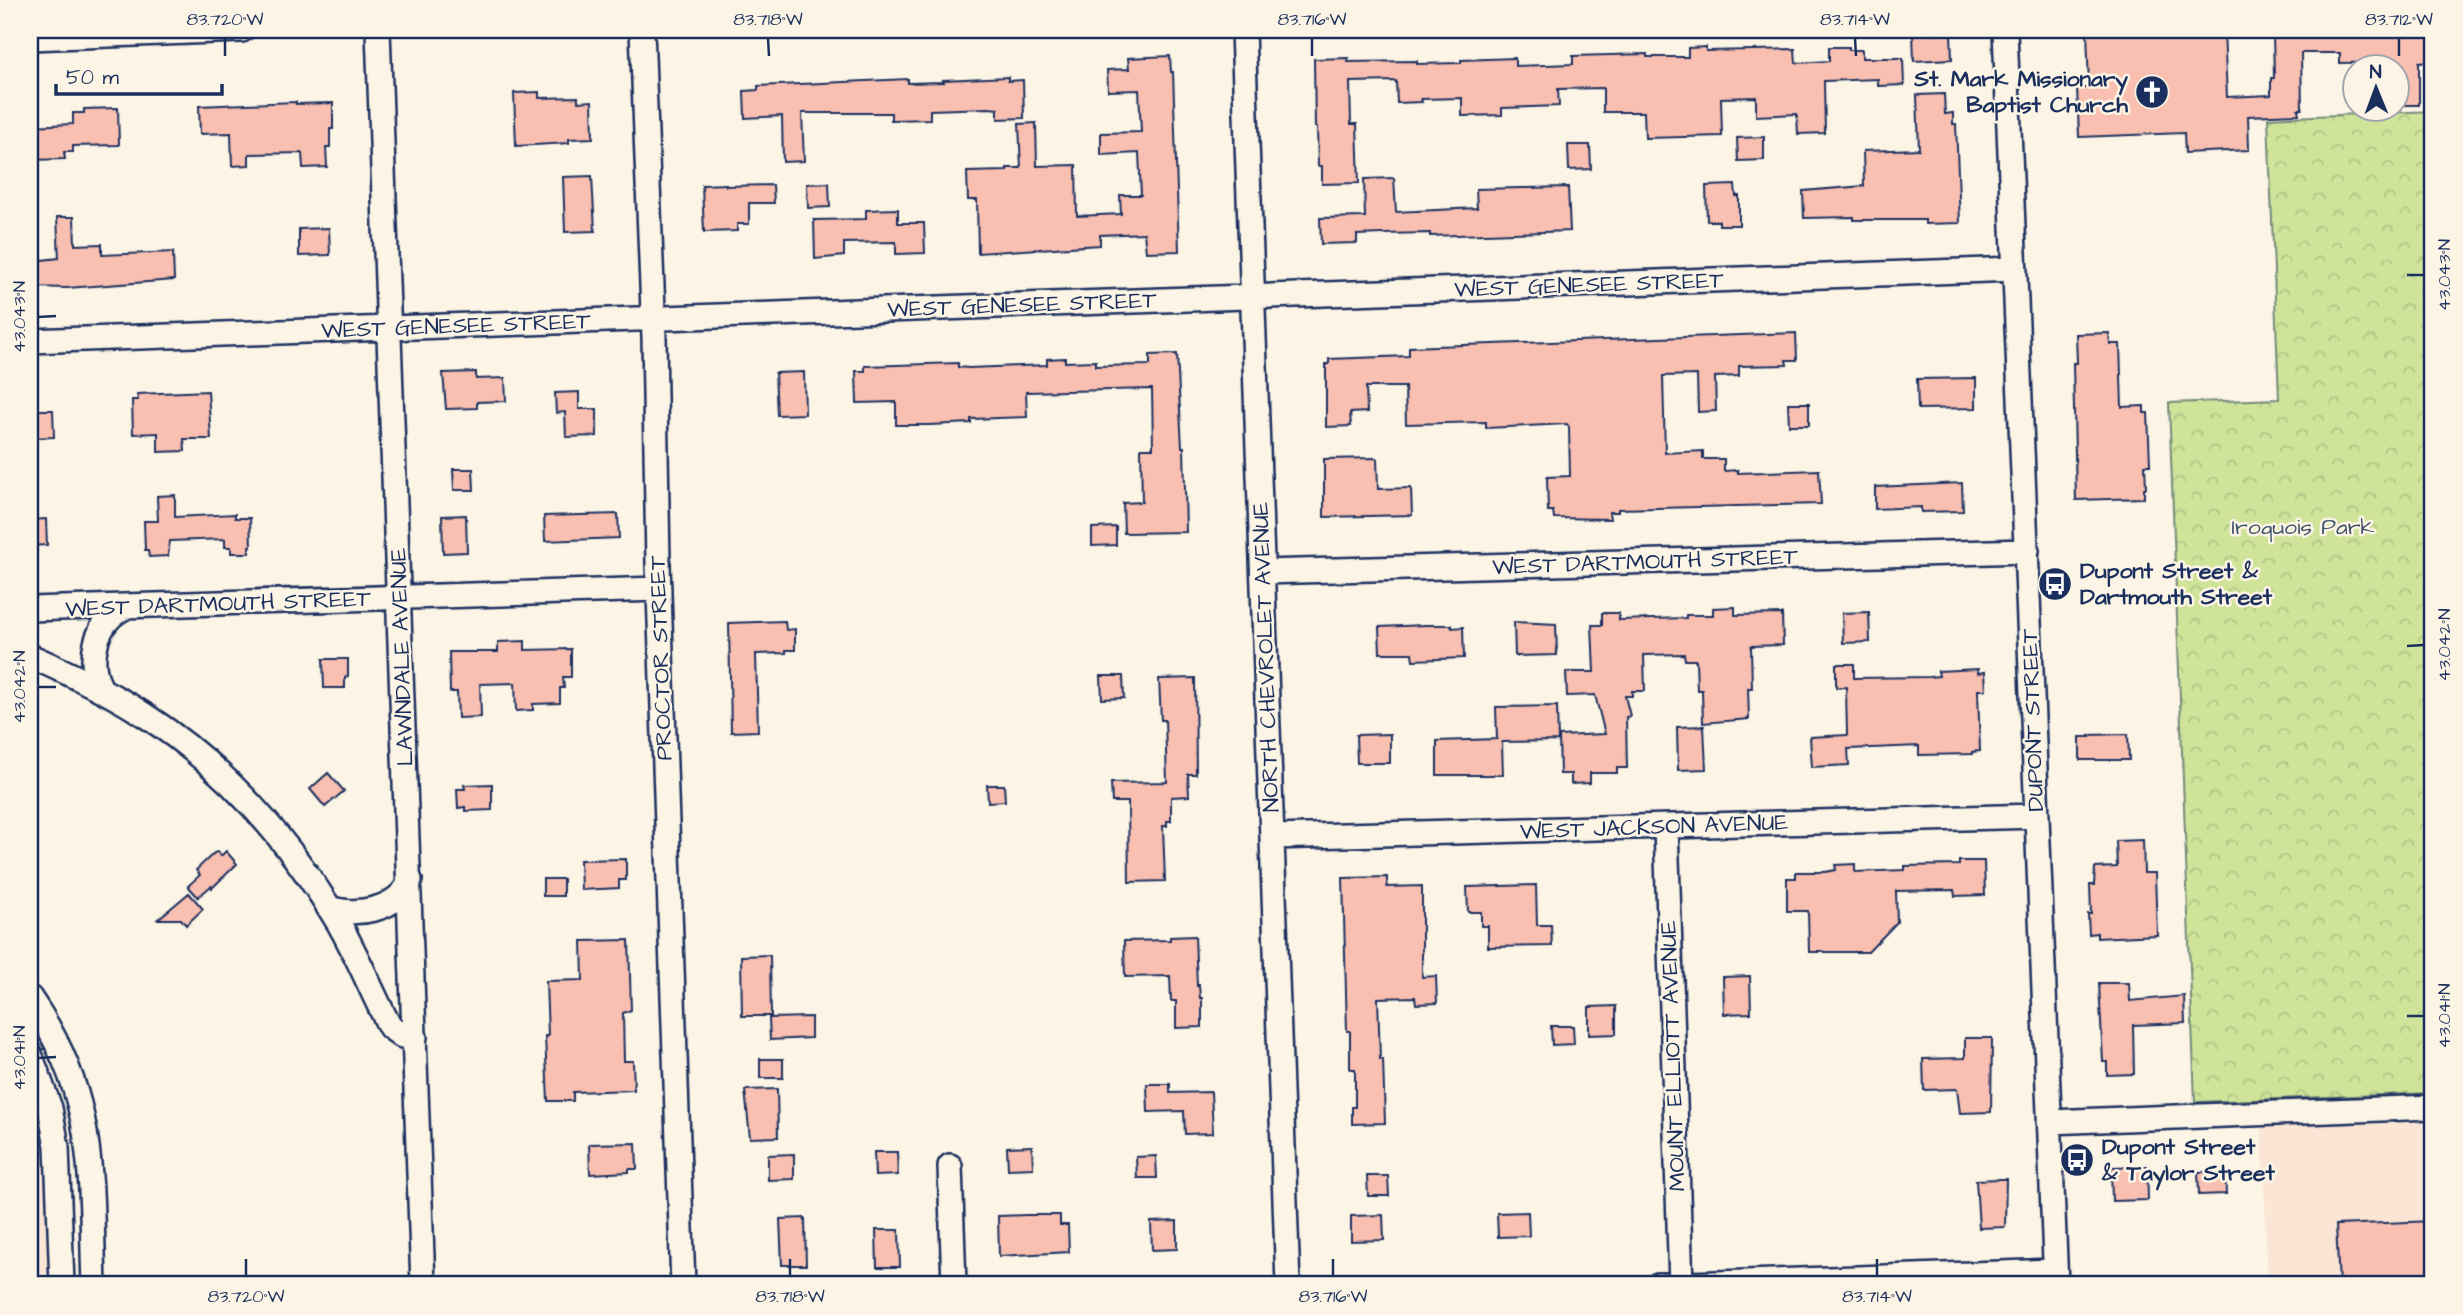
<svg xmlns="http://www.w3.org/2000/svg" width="2463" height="1315" font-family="'Architects Daughter',sans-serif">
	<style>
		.built { fill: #fbe5d5 }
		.park { fill: url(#park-crowns); stroke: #758a7c; stroke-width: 2 }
		.building { fill: #f9c0b1; stroke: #1b2f5e; stroke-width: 2 }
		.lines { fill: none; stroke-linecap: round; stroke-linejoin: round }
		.minor-casing { stroke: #1b2f5e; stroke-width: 28 }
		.minor { stroke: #fcf5e5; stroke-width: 23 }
		.ticks { fill: none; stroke: #1b2f5e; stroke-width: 2.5 }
		.labels { text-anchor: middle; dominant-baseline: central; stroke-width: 5; stroke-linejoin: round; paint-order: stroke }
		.poi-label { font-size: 23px; font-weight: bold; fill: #1b2f5e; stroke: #fcf5e5; text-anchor: start }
		.street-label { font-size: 23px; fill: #1b2f5e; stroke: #fcf5e5 }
		.park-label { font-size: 23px; fill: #3f536a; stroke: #fcf5e5 }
		.neatline { fill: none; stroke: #1b2f5e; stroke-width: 2.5 }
		.ticks-label { font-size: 18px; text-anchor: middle; fill: #1b2f5e }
	</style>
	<defs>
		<pattern id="park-crowns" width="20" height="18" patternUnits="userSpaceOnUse" patternTransform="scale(1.75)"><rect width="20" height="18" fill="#cfe499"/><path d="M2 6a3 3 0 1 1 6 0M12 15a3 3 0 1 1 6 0" fill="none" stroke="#b1c486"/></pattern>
	</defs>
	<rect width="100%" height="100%" fill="#fcf5e5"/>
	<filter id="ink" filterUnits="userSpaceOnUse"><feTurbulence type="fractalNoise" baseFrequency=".0143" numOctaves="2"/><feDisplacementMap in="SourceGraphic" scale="14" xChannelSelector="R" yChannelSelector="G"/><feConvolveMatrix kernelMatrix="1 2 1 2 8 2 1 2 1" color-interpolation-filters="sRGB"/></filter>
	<g filter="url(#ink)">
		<path class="built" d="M30,1084L40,1118L45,1150L50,1285H30Z
			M2433,1119V1285H2268L2262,1127Z"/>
		<path class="park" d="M2433,111V1093L2195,1102L2169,403L2279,399L2268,118Z"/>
		<path class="building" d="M2087,30H2224L2227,97L2271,95V78H2274L2273,33L2289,32V30H2433V61L2419,62V105H2402L2401,62L2340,63V53H2301L2302,109H2298L2299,114L2248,116L2249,150L2185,153L2184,133L2079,137L2077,88H2089Z
			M1951,33L1952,59L1914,61L1913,34Z
			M1706,47V51L1795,49L1796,63L1829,61V47H1849V50H1862V58H1903L1904,85L1878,86V79L1824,81L1825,133L1798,134L1797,114L1756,116V97L1721,98L1722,136L1645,138L1644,112H1603V88L1558,89L1559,106L1502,108V115L1462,116V98L1421,99L1422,102L1397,103L1396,81L1350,82L1351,124H1357L1359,183L1322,184V166H1318L1317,127H1315L1314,59L1348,58V62L1417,61V64L1461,63V60L1515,58V66L1573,64V56L1647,54V57H1688V48Z
			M1170,56L1171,72H1173L1179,251L1146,252L1144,233L1100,235V245L978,253L977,200H968L967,172L1007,171V168H1021L1019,124L1036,123L1037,166L1076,165L1077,216L1121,214L1120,195H1141L1139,153L1101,155V133L1141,132L1139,90L1108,91L1107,70L1129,69L1128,58Z
			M1008,77V81L1023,80L1024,118L998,119V109L989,108L930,110V119L891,120V113H802L804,161L783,162L782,116L745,118L744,91L758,90V86L908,79V83L944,82L943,80Z
			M539,92V98L578,97V102L592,101L593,138L569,139V143L516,146L514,93Z
			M1944,94L1945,114L1953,113V124H1956L1960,223L1925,224V220H1854V217L1804,218L1803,191L1864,186L1863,151L1919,149L1917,95Z
			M296,102V104L333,103V129H330V147H326L327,167L303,168L302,153L249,154V165L232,166L231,133L200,134L199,106Z
			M118,108L119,145L73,146V152H64L65,159L30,160V126L73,124V113H84V109Z
			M1764,137V160L1738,161L1737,138Z
			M1568,145H1590L1591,169L1569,170Z
			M592,176L595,231L565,232L563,177Z
			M1394,178L1396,212L1477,208L1476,189L1568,187L1570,231L1430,236V233L1382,234L1357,235V243L1321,244L1320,218L1365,217L1364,179Z
			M829,183L830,207L808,208L807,184Z
			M726,184V186L773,185L774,203H749V224H737V231L704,232L702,185Z
			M1735,185L1736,196H1739V225H1719V221H1707L1706,186Z
			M898,209V223H924L925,253L896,254V242L844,243V256L815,259L814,220L866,219V210Z
			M57,217H74L75,245L102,244V255L173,252L174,280L67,288L34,287L33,261L59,258Z
			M329,228L330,255L299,256V229Z
			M1796,333L1797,360H1786L1787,365L1739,366V376L1715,377L1716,411L1698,412L1697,375L1663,376L1665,453L1703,451V459H1724V471L1738,470V473L1819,470L1821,504L1618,509V512H1609L1610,519L1554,518L1553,511H1548L1547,477L1570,476L1569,427L1567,424L1486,428V422L1406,424L1405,387H1366L1367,412L1350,413L1351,426L1326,427V364H1329V359L1409,356V347Z
			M2109,333L2110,344H2120L2122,407L2144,406V413H2148L2150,465H2145L2146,488H2144V498L2076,500L2073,363H2077L2076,334Z
			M1177,354L1182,447H1184L1186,532L1124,533L1123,503L1142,502L1141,448H1153L1152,389L1026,392L1027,417L971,419V423L930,425H896V402L857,403L856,371H865V366L958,363V367L969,368L1047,365V359L1065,358V362L1096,361V366L1150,365V355Z
			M476,372V379L505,378L506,401L477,402V408L446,409L443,373Z
			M804,372L805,414L777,415L775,373Z
			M1976,378V408L1918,409L1917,379Z
			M208,391L211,439H184L185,451L158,452V433L133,434L132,400H138L137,394Z
			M579,392V409H597V436L566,437L565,412L556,413L555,393Z
			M1788,403H1809V425H1789Z
			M30,410H53L54,437L30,438Z
			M1377,458L1378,489L1411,488L1412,515L1324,517V459Z
			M453,469H473L474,490H454Z
			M1962,483L1963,511L1921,512V507L1875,509V487Z
			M175,495V517L235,514V518H250L251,546H249V553H231V547H225V539L170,541L168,556L149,557L148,550H145L144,521H158L157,496Z
			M618,514L619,538L545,541L544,516Z
			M466,515L467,552L443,553L442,516Z
			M46,519L47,545L30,546V520Z
			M1116,527V545L1092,546V528Z
			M1735,607V615L1782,614L1783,645L1751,646L1752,688H1748L1749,719L1703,723L1702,690H1697L1696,660H1685L1684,654L1644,655L1645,691H1632V696H1625L1630,716L1626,717L1627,768H1617V773H1590V783L1571,784V774H1560L1559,736L1605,734L1595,695L1567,696L1566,672H1594L1592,625H1602V613H1619V620L1686,618V615H1713V608Z
			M1869,612L1870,642L1843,643L1842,613Z
			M785,621L786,630L795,629V650H786V653L756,654L758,731L731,732L729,623Z
			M1514,622L1556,624L1557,655L1515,656Z
			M1426,625H1452V628L1463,627L1464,658L1413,660L1412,653H1380L1379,627Z
			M525,641V650L571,649V677H563L564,688H560V703L533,704V710L516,711L515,683L480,684L481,717L458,718L457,692H450L449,652H498V642Z
			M323,659H348V676L345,677V688H324Z
			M1836,664H1854V678L1929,677L1939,676L1938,671L1978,669V673L1985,672L1986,690H1978L1980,751L1972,752V754L1919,755V746L1848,749L1849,765L1812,767L1810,737L1847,735L1846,687L1836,688Z
			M1101,676H1123L1124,698L1102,699Z
			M1195,678L1196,774H1188L1189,796L1171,797V821H1167V826H1163L1165,881L1129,882L1128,802H1112L1111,783L1167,782L1165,720H1161L1159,679Z
			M1557,706L1558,741L1502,742L1503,775H1437V741L1497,739L1496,707Z
			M1704,726L1706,769L1678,770L1677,727Z
			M1390,734V763H1357L1356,735Z
			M2128,734L2129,760H2080V737H2090L2089,735Z
			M328,773L344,791L325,807L310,789Z
			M492,784V810L465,811V807L458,808L457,789H465L464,785Z
			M987,785H1004L1005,801L988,802Z
			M2143,840L2144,873H2155L2157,935L2097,938V933L2089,934L2088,914H2091L2090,885H2094L2095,868L2117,867L2116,841Z
			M226,851L237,864L212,888L211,886L198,897L188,886L200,875L196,870L214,853L218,852L221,856Z
			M626,859V880H619V888L581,890L580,860Z
			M1959,861H1984L1985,895L1955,896L1954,890L1896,891L1897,922L1868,952H1809L1808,911H1787V878H1796V872H1825L1836,870L1835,865L1855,864V872L1905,870V866L1959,865Z
			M1387,877V887L1422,886V977L1436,976L1437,1003L1416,1004L1415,997L1378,998L1380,1059H1383L1385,1123L1352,1124V1107H1355V1069H1350V1031H1347L1343,878Z
			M543,879H563V896H543Z
			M1536,885L1537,925H1551L1552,946L1488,947V926H1481V912H1468L1467,887Z
			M189,893L203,909L186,925L181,919H158Z
			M1195,936L1197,986L1199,985L1200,998H1202V1027L1176,1028V1001H1171L1170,976L1125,977L1124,941L1170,940V937Z
			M629,940L631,1010L623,1013L624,1061H633L634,1090L573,1092V1101H548L545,1036H548L546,981L583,980L582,941Z
			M770,955L771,1016H742L741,956Z
			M1750,976L1751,1013L1724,1014L1723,977Z
			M2099,983H2129L2130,1001L2184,996L2185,1023L2133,1025L2134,1074L2107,1075V1062H2103Z
			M1616,1006V1034L1589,1035V1007Z
			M811,1017V1038L770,1040L769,1018Z
			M1551,1026H1573L1574,1044L1552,1045Z
			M1965,1038H1992L1991,1112L1960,1113L1957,1089L1924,1090L1923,1059L1965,1058Z
			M760,1059H783V1078H760Z
			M1147,1084H1170V1093L1211,1092L1213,1133L1185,1134L1184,1111L1148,1112Z
			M777,1089L778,1137L750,1138L745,1090Z
			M636,1143L637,1169H629V1172L590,1174L589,1144Z
			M1032,1146L1033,1168L1008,1169L1007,1147Z
			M874,1152H897L898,1175L875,1176Z
			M794,1154V1179L768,1180V1155Z
			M1156,1156L1157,1178H1137L1136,1157Z
			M2147,1166L2148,1200L2112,1201L2111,1167Z
			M2225,1171L2226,1194L2199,1195L2198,1172Z
			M1367,1176H1388L1389,1196H1368Z
			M1999,1179H2006L2005,1227L1979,1228L1976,1180Z
			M1528,1212L1529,1236L1498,1237L1497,1213Z
			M1026,1215H1060V1225H1068L1069,1252L999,1256L998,1216Z
			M1383,1215L1384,1240L1351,1241V1216Z
			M805,1218L806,1265H782L780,1219Z
			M1177,1221V1249L1152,1250L1151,1222Z
			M2433,1221V1285H2339L2336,1225Z
			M876,1230H899L900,1267H877Z"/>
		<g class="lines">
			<g class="minor-casing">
				<path id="minor" d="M378,30L423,1285
					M642,30L654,337L658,564L683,1285
					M1243,30L1288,1285
					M2005,30L2056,1285
					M30,38L242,30
					M30,341L2015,269
					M1263,572L2027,551
					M30,609L659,589
					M30,656C69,673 108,691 143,714C224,766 289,840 338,922C358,956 372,993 390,1027L402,1036L415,1037
					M101,689C86,660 95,619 128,606
					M1666,827L1681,1285
					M1272,837L2037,816
					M328,907C353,918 400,910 410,880
					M30,998C97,1095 90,1173 94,1285
					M30,1054L50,1108L57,1146L62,1285
					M2049,1122L2433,1107
					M950,1166L954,1285
					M1658,1285L2055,1271"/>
			</g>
			<use href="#minor" class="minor"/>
		</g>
	</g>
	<path class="ticks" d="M225,38V56M768,38L769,56M1312,38V56M1855,38L1856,56M2399,38V56M2407,275H2424M38,317L56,316M2407,646L2424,645M38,687H56M2407,1016H2424M38,1058L56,1057M246,1259V1276M790,1259V1276M1333,1259V1276M1877,1259V1276"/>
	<defs>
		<g id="church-disc" transform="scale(1.75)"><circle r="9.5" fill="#1b2f5e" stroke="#fcf5e5"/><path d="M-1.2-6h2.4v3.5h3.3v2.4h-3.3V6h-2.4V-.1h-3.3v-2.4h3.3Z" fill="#fff"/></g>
		<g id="bus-disc" transform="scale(1.75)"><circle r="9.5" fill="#1b2f5e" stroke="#fcf5e5"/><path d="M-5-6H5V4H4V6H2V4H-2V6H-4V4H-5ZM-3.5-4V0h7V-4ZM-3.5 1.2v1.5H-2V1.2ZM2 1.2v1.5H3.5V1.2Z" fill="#fff"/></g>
	</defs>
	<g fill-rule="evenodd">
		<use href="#church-disc" x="2152" y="92"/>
		<use href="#bus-disc" x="2055" y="584"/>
		<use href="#bus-disc" x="2077" y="1160"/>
	</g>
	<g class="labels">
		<g class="poi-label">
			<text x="2128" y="79" text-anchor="end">St. Mark Missionary<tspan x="2128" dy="26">Baptist Church</tspan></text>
			<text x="2080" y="571">Dupont Street &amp;<tspan x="2080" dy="26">Dartmouth Street</tspan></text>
			<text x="2102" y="1147">Dupont Street<tspan x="2102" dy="26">&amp; Taylor Street</tspan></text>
		</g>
		<g class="street-label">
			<text transform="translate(1589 285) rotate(-2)">WEST GENESEE STREET</text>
			<text transform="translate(1022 305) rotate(-2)">WEST GENESEE STREET</text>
			<text transform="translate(456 326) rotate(-2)">WEST GENESEE STREET</text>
			<text transform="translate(1645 562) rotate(-2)">WEST DARTMOUTH STREET</text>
			<text transform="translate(218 604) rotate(-2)">WEST DARTMOUTH STREET</text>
			<text transform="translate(402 657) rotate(-92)">LAWNDALE AVENUE</text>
			<text transform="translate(1266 657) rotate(-92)">NORTH CHEVROLET AVENUE</text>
			<text transform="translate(661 658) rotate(-92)">PROCTOR STREET</text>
			<text transform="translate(2033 720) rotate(-92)">DUPONT STREET</text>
			<text transform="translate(1654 827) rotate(-2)">WEST JACKSON AVENUE</text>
			<text transform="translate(1673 1056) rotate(-92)">MOUNT ELLIOTT AVENUE</text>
		</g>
		<g class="park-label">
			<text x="2303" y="527">Iroquois Park</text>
		</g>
	</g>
	<rect width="2463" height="1315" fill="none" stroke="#fcf5e5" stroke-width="77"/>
	<g transform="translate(2376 88) rotate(359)"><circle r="33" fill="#fcf5e5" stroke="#a2a6af" stroke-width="2"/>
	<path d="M0-5L12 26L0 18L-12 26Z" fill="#1b2f5e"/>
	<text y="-10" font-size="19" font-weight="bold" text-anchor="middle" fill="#1b2f5e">N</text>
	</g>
	<path d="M56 84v10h166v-10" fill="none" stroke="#1b2f5e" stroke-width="3.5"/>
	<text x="66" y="84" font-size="21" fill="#1b2f5e" stroke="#fcf5e5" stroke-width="5" paint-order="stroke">50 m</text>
	<rect x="38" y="38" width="2386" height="1238" class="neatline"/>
	<g class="ticks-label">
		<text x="225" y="25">83.720°W</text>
		<text x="768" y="25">83.718°W</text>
		<text x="1312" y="25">83.716°W</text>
		<text x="1855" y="25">83.714°W</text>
		<text x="2399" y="25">83.712°W</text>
		<text transform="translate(2444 275) rotate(-90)" y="6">43.043°N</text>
		<text transform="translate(19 317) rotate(-90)" y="6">43.043°N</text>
		<text transform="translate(2444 645) rotate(-90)" y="6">43.042°N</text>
		<text transform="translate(19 687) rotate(-90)" y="6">43.042°N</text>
		<text transform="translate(2444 1016) rotate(-90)" y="6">43.041°N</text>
		<text transform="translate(19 1058) rotate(-90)" y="6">43.041°N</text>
		<text x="246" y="1302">83.720°W</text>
		<text x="790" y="1302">83.718°W</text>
		<text x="1333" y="1302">83.716°W</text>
		<text x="1877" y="1302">83.714°W</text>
	</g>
</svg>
